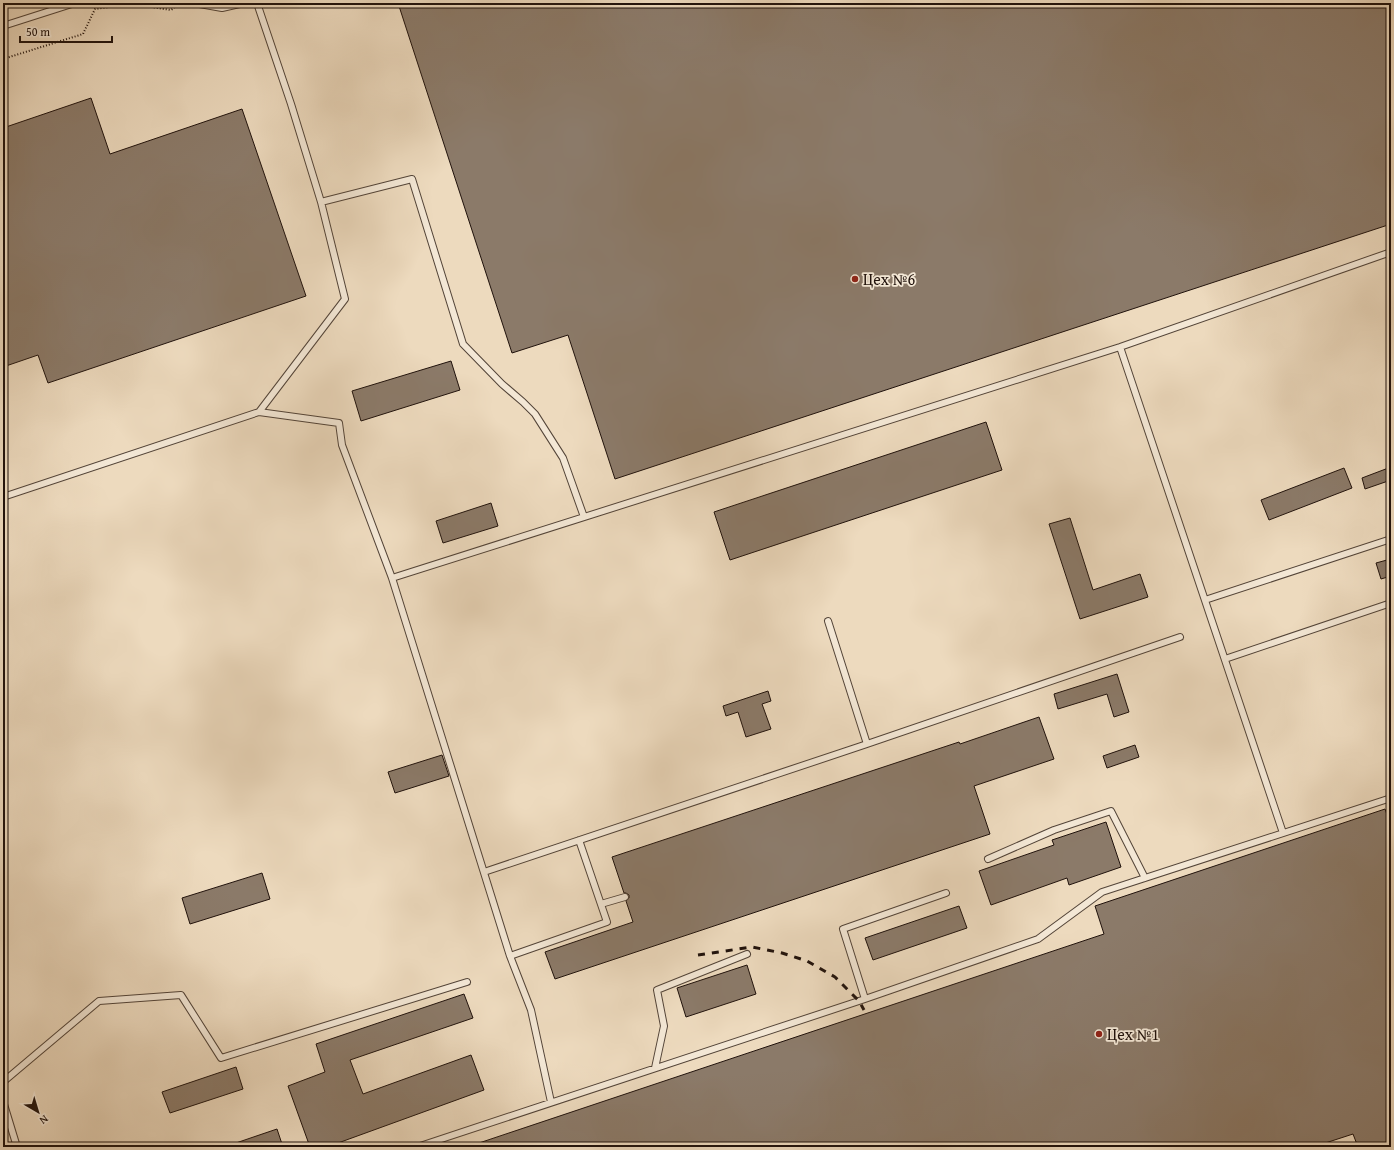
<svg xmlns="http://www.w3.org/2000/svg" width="1394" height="1150" font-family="'Gentium Book Plus',serif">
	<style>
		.building { fill: #8b7a69; stroke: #20120c }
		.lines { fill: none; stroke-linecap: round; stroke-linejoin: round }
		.lane-casing { stroke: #534438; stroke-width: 8 }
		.path { stroke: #20120c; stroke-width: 2; stroke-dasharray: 1 2; stroke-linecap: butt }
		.lane { stroke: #f3e7d5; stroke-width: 6 }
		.rail { stroke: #20120c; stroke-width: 3; stroke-dasharray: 7 7; stroke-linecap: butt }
		.poi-dot { fill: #8f2418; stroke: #f3e7d5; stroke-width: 1.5 }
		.labels { text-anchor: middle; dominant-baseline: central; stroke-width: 3.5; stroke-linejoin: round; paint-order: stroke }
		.poi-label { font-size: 16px; fill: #20120c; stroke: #f3e7d5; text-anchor: start }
	</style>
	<rect width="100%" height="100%" fill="#eddabe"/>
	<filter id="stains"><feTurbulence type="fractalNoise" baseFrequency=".005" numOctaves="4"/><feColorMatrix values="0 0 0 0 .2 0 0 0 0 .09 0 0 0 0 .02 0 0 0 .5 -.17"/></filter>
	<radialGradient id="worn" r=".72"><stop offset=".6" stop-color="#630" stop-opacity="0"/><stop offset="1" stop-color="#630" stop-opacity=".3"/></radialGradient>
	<path class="building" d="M398,3H1391V224L615,479L568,335L512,353Z
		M91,98L110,154L242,109L306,296L48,383L38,355L3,367V128Z
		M451,361L460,390L361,421L352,391Z
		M986,422L1002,470L730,560L714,512Z
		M1391,467V480L1365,489L1362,478Z
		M1344,468L1352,488L1269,520L1261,500Z
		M491,503L498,526L443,543L436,521Z
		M1070,518L1093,590L1140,574L1148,597L1080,619L1049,524Z
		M1387,560L1391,576L1381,579L1376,563Z
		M1117,674L1129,712L1114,717L1107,694L1058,709L1054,694Z
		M768,691L771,701L762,704L771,729L746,737L738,712L726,716L723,706Z
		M1039,717L1054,759L974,786L990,834L555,979L545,952L633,922L626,901L629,898V895L626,893H624L612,857L959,742L960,744Z
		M1135,745L1139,757L1107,768L1103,756Z
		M442,755L449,776L395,793L388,772Z
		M1385,809L1391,826V1147H1358L1353,1134L1313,1147H474L473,1145L1104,934L1095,906Z
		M1106,822L1121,867L1069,885L1067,878L991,905L979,871L1054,845L1052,840Z
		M262,873L270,899L190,924L182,898Z
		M959,906L967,928L873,960L865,938Z
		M747,965L756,994L686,1017L677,988Z
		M464,994L473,1018L350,1060L363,1094L471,1055L484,1090L327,1147H310L288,1086L325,1072L316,1044Z
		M236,1067L243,1089L170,1113L162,1092Z
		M277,1129L283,1147H230V1145Z"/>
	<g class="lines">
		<g class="lane-casing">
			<path id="lane" d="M194,3L222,8L244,3
				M257,3L291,104L321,202L345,299L259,412
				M3,26L75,3
				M321,202L412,179L463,344L502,384L523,402L535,414L563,458L584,517
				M1120,347L1283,833
				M3,497L259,412L339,423L342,445L392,578L510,956L531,1010L551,1102
				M392,578L1120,347L1391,252
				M1205,600L1391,539
				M828,621L867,744
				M1225,659L1391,603
				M988,859L1054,830L1111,811L1145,878
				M484,872L867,744L1180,637
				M601,904L625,897
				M510,956L607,922L579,840
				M865,999L843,929L946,893
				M655,1068L664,1026L657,990L747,954
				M3,1082L99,1001L181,995L221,1058L467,982
				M3,1101L17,1147
				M417,1147L865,999L1038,939L1102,892L1391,798"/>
		</g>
		<path class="path" d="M3,59L83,34L95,9L131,4L171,10L180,3"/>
		<use href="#lane" class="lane"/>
		<path class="rail" d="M698,955L752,947L782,953L807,961L835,977L859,1001L864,1010"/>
	</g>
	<g class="poi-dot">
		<circle cx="855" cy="279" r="4"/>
		<circle cx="1099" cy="1034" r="4"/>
	</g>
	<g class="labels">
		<g class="poi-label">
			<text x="863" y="279">Цех №6</text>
			<text x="1107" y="1034">Цех №1</text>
		</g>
	</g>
	<rect width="1394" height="1150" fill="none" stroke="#eddabe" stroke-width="16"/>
	<rect x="4" y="4" width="1386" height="1142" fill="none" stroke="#20120c" stroke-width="2"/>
	<rect x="8" y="8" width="1378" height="1134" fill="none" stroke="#20120c"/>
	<g transform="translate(38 1112) rotate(142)" stroke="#f3e7d5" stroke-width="3" paint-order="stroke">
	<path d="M0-3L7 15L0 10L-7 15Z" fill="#20120c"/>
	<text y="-6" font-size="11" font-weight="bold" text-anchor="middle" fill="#20120c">N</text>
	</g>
	<path d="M20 36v6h92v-6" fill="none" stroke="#20120c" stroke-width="2"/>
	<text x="26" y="36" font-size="12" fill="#20120c" stroke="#f3e7d5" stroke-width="3" paint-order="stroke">50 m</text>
	<rect width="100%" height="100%" filter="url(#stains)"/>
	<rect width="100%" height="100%" fill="url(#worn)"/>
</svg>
